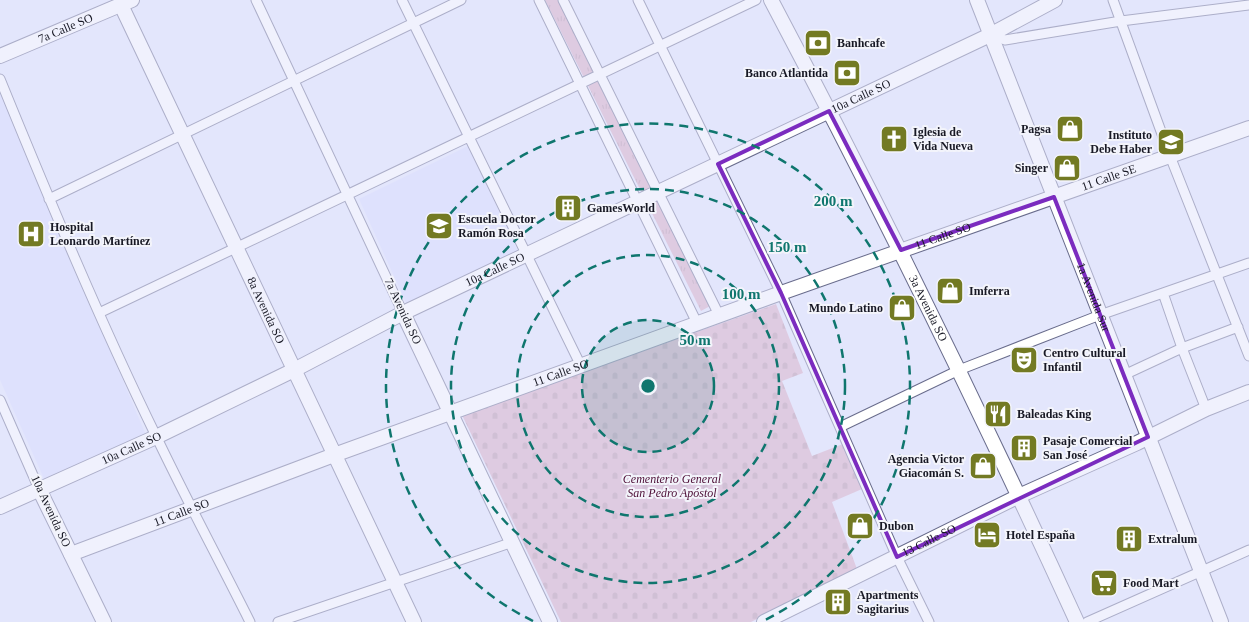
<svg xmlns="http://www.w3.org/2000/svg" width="1249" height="622" font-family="Georgia,serif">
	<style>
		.built { fill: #d8dcff }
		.grass { fill: url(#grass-tufts) }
		.cemetery { fill: url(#cemetery-stones) }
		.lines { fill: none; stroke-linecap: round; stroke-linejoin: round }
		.street-casing { stroke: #696c8c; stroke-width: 11 }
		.secondary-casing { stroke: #696c8c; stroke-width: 16 }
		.street { stroke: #fff; stroke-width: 9 }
		.secondary { stroke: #fff; stroke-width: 14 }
		.marked { fill: none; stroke: #7b2cbf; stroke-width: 4; stroke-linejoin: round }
		.ring { fill: none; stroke: #0f766e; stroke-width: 2.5; stroke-dasharray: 9 6 }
		.labels { text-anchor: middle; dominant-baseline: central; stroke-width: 4; stroke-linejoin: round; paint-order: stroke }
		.street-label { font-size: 12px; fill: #181925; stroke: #f3f4fb }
		.poi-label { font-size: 12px; font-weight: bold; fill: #181925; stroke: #f3f4fb; text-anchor: start }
		.park-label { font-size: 12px; font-style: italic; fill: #4d0e36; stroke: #f3f4fb }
		.centre { fill: #0f766e; stroke: #f3f4fb; stroke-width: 2.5 }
		.ring-label { font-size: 15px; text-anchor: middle; font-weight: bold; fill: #0f766e; stroke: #f3f4fb; stroke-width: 4; stroke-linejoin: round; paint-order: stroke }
	</style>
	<defs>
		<pattern id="grass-tufts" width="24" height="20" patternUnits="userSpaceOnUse" patternTransform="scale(1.25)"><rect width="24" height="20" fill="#d8abc2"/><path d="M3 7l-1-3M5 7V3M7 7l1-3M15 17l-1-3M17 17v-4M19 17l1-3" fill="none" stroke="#b993a7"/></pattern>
		<pattern id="cemetery-stones" width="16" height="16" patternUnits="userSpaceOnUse" patternTransform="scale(1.25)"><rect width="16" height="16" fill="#d8abc2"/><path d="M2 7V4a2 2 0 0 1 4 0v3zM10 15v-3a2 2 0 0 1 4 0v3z" fill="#b993a7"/></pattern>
	</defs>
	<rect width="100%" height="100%" fill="#e3e6fc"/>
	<path class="built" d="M0,89L146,435L45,481L0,380Z
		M468,146L519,253L407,305L359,199Z"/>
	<path class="grass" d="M545,0H563L712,305L701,311Z"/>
	<path class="cemetery" d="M776,304L803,373L782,381L812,456L843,444L862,489L832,502L857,569L751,622H561L462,415Z"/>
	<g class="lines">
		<g class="street-casing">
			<path id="street" d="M256,0L403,313
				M402,0L581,366
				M539,0L697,323
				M563,0L719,315
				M638,0L781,293L897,557L929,622
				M1113,0L1170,156L1249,356
				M990,35L1005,40L1121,21L1249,5
				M0,79C49,199 99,319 156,436C186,499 219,560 250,622
				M49,199L461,0
				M1163,293L1182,348L1206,409
				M99,313L756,0
				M1124,375L1182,348L1238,327
				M0,400L39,489
				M840,427L959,370L1100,315L1249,263
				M278,622L513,542
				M1087,622L1249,550"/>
		</g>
		<g class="secondary-casing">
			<g id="secondary">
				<path id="s1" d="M771,0C879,204 981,412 1077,622"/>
				<path id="s2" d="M977,0L1221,622"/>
				<path id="s3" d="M121,5L414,622"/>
				<path id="s4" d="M0,56L132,0"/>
				<path d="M403,313L550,622"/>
				<path d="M39,489L104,622"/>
				<path id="s5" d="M0,507L156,437L294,370L403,313L990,35L1055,0"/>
				<path id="s6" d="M71,554L334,455L781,293L1249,128"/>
				<path id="s7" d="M764,622L1019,496L1137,443L1206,409L1249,392"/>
			</g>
		</g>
		<use href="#street" class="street"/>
		<use href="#secondary" class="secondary"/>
	</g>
	<path d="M0 0H1249V622H0ZM829,111L901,250L1054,197L1148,437L897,557L781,293L718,164Z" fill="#e3e6fc" fill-opacity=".55" fill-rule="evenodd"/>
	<path class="marked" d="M829,111L901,250L1054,197L1148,437L897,557L781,293L718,164Z"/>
	<circle cx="648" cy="386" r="66" fill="#0f766e" fill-opacity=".12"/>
	<g class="ring">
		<circle cx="648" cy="386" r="66"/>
		<circle cx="648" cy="386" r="131"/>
		<circle cx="648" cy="386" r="197"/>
		<path d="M533 621A262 262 0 1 1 763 621"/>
	</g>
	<defs>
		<g id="bank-square" transform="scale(1.4375)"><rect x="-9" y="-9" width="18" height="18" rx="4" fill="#737a23" stroke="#f3f4fb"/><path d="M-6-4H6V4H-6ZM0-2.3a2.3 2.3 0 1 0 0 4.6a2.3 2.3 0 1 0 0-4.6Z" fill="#fff"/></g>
		<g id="shop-square" transform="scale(1.4375)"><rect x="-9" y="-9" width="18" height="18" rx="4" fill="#737a23" stroke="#f3f4fb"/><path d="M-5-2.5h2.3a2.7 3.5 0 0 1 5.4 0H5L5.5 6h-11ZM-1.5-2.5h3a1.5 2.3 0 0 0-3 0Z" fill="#fff"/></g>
		<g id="church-square" transform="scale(1.4375)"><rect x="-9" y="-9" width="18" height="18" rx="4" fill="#737a23" stroke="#f3f4fb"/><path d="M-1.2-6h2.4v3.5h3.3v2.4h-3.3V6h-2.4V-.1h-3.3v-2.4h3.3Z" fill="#fff"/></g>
		<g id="school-square" transform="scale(1.4375)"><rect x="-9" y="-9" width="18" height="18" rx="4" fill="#737a23" stroke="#f3f4fb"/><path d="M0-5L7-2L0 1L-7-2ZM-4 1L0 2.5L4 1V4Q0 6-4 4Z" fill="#fff"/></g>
		<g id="building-square" transform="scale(1.4375)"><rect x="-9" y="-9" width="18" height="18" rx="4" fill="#737a23" stroke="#f3f4fb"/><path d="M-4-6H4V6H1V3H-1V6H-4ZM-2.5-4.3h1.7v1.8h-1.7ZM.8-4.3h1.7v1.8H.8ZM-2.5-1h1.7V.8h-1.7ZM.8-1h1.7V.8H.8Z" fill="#fff"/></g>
		<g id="hospital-square" transform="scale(1.4375)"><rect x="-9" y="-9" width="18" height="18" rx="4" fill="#737a23" stroke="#f3f4fb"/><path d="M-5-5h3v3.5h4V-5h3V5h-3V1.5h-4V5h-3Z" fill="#fff"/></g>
		<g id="theatre-square" transform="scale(1.4375)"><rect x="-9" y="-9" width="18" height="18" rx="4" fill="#737a23" stroke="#f3f4fb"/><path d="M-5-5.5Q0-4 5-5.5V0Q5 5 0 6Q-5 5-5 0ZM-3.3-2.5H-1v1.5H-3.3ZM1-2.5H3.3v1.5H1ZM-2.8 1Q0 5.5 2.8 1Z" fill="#fff"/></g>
		<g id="restaurant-square" transform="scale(1.4375)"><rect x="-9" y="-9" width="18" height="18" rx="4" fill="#737a23" stroke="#f3f4fb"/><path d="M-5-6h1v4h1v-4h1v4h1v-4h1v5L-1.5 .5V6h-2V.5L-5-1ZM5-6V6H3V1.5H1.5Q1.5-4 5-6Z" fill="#fff"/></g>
		<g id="hotel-square" transform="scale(1.4375)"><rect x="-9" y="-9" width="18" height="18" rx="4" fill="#737a23" stroke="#f3f4fb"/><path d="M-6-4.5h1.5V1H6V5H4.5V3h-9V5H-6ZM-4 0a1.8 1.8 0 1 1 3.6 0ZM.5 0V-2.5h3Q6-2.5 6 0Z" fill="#fff"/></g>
		<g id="supermarket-square" transform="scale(1.4375)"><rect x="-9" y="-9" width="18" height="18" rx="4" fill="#737a23" stroke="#f3f4fb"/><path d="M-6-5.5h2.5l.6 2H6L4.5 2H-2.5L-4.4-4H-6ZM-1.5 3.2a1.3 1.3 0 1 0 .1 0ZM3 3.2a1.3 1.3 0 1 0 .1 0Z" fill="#fff"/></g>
	</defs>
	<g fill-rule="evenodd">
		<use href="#bank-square" x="818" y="43"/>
		<use href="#bank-square" x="847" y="73"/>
		<use href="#shop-square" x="1070" y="129"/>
		<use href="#church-square" x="894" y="139"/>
		<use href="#school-square" x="1171" y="142"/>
		<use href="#shop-square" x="1067" y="168"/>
		<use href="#building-square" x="568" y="208"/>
		<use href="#school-square" x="439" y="226"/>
		<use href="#hospital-square" x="31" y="234"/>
		<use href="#shop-square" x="950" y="291"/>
		<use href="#shop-square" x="902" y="308"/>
		<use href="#theatre-square" x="1024" y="360"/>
		<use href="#restaurant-square" x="998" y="414"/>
		<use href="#building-square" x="1024" y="448"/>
		<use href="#shop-square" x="983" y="466"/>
		<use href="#shop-square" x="860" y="526"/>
		<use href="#hotel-square" x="987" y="535"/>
		<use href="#building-square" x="1129" y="539"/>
		<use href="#supermarket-square" x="1104" y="583"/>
		<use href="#building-square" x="838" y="602"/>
	</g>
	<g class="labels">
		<g class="street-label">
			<text stroke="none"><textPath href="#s4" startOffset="71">7a Calle SO</textPath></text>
			<text stroke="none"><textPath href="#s5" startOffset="954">10a Calle SO</textPath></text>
			<text stroke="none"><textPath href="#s6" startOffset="1104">11 Calle SE</textPath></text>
			<text stroke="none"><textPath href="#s6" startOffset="928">11 Calle SO</textPath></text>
			<text stroke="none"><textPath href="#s5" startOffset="549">10a Calle SO</textPath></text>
			<text stroke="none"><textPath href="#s2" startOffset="319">1a Avenida Sur</textPath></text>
			<text stroke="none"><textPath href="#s1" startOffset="346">3a Avenida SO</textPath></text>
			<text stroke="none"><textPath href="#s3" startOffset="338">8a Avenida SO</textPath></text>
			<text transform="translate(403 311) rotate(65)">7a Avenida SO</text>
			<text stroke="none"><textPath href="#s6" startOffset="522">11 Calle SO</textPath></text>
			<text stroke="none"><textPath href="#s5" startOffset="144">10a Calle SO</textPath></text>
			<text transform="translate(51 511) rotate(65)">10a Avenida SO</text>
			<text stroke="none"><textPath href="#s6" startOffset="118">11 Calle SO</textPath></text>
			<text stroke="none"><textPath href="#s7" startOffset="184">13 Calle SO</textPath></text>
		</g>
		<g class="poi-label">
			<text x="837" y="43">Banhcafe</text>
			<text x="828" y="73" text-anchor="end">Banco Atlantida</text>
			<text x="1051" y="129" text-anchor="end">Pagsa</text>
			<text x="913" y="132">Iglesia de<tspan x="913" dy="14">Vida Nueva</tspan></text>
			<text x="1152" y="135" text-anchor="end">Instituto<tspan x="1152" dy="14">Debe Haber</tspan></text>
			<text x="1048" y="168" text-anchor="end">Singer</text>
			<text x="587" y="208">GamesWorld</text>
			<text x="458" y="219">Escuela Doctor<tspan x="458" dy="14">Ramón Rosa</tspan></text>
			<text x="50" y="227">Hospital<tspan x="50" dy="14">Leonardo Martínez</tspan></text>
			<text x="969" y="291">Imferra</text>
			<text x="883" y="308" text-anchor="end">Mundo Latino</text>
			<text x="1043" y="353">Centro Cultural<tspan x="1043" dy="14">Infantil</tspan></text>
			<text x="1017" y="414">Baleadas King</text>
			<text x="1043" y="441">Pasaje Comercial<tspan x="1043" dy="14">San José</tspan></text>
			<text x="964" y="459" text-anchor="end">Agencia Victor<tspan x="964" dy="14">Giacomán S.</tspan></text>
			<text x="879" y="526">Dubon</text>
			<text x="1006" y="535">Hotel España</text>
			<text x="1148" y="539">Extralum</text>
			<text x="1123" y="583">Food Mart</text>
			<text x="857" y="595">Apartments<tspan x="857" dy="14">Sagitarius</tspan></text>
		</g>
		<g class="park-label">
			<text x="672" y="479">Cementerio General<tspan x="672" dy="14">San Pedro Apóstol</tspan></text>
		</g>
	</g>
	<circle cx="648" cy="386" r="8" class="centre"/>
	<g class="ring-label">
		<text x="833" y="206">200 m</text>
		<text x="787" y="252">150 m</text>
		<text x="741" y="299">100 m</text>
		<text x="695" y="345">50 m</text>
	</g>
</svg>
